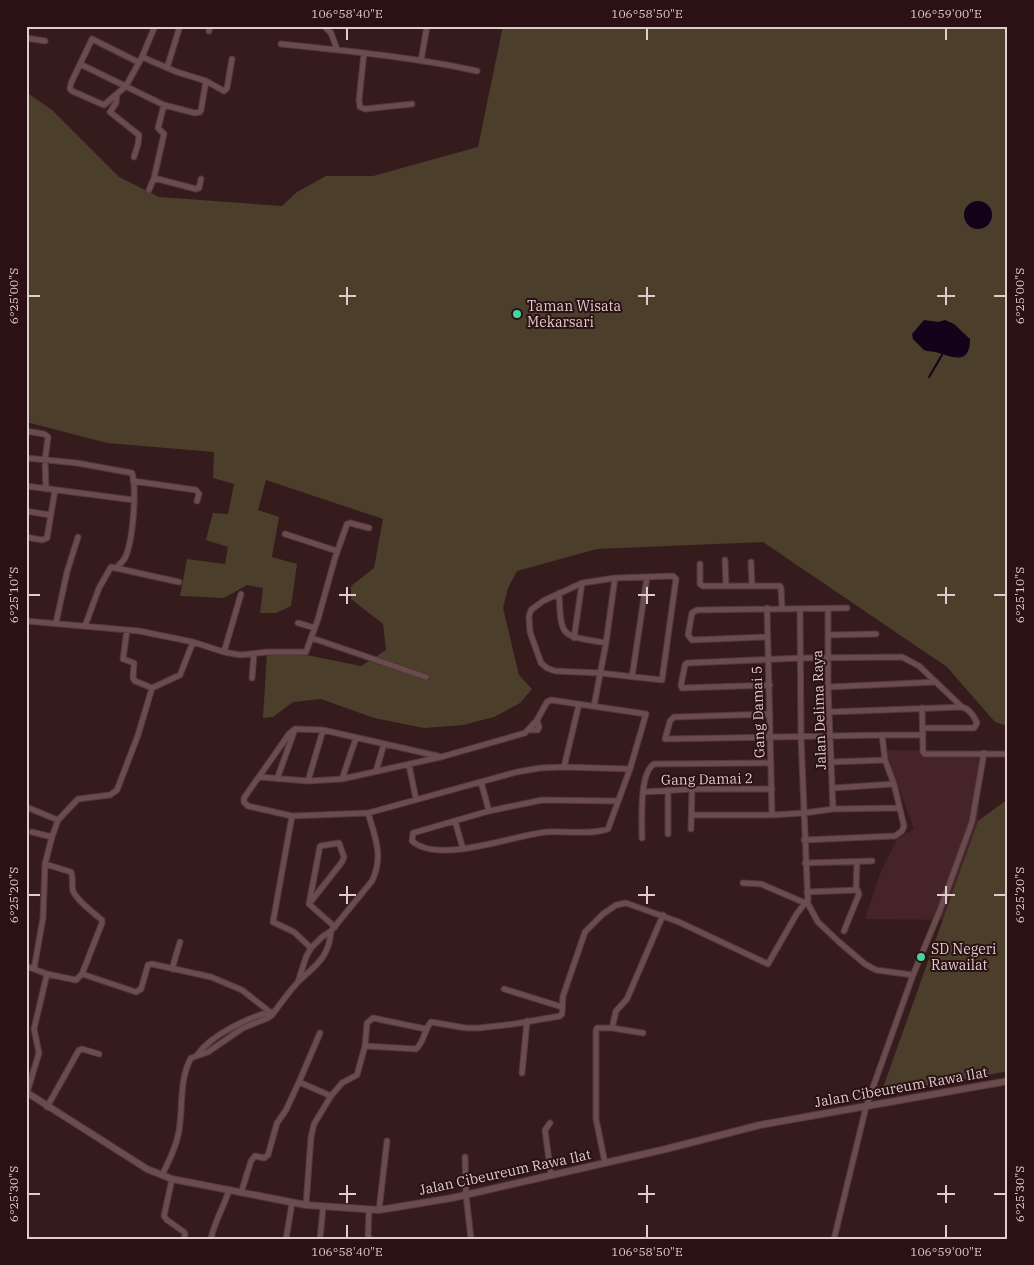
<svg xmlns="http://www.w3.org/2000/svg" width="1034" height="1265" font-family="'IBM Plex Serif',serif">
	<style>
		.built { fill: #452326 }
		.green { fill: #4b3e2b }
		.water { fill: #13021a }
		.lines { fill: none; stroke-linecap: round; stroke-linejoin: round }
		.stream { stroke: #13021a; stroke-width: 2 }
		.minor-casing { stroke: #4f393a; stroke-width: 7 }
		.tertiary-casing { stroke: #4f393a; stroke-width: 8 }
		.minor { stroke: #6b4b4d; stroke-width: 5 }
		.tertiary { stroke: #6b4b4d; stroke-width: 6 }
		.ticks { fill: none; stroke: #dfcccd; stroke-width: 2 }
		.poi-dot { fill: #43d4a0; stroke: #2b1113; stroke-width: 2 }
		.labels { text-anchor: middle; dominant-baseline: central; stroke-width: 4; stroke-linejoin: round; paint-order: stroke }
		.poi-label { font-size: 14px; fill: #dfcccd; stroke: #2b1113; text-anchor: start }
		.street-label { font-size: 14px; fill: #dfcccd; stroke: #2b1113 }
		.neatline { fill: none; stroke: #dfcccd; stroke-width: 2 }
		.ticks-label { font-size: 12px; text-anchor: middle; fill: #dfcccd }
	</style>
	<rect width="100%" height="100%" fill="#361b1d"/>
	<path class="built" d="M885,750L981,751L978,821L943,920L865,919L881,871L897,839L914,829Z"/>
	<path class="green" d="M503,26H1008V726L995,722L947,667L763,542L597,549L517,571L508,588L503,608L519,675L532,689L520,703L494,717L463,725L424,728L374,718L321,699L293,702L273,717L263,718L267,652L277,649L361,666L386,650L383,624L351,599V586L374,568L383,519L266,480L258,510L279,517L272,557L297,564L291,606L276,613H260L263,588L247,585L224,598L180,596L187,559L225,564L228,547L206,540L213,513L228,514L234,484L213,478L214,452L107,443L26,422V92L52,110L119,177L159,197L282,206L297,192L326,176H373L478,147Z
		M1008,799V1071L880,1096L978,821Z"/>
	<path class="water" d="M964 215a14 14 0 1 1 28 0a14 14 0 1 1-28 0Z
		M924,320L938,322L945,320L954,324L970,339C970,367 951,356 935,352C931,351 928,352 924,350L913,339L912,334Z"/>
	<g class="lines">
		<path class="stream" d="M929,377L942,355"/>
		<g class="minor-casing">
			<path id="minor" d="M324,26L331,33L337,49
				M209,31L210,26
				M26,38L45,41
				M281,44C347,51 413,57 477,71
				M364,53L359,100L360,107L365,109L412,104
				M142,57L177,72L206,81L224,91L227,88L232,59
				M421,61L427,26
				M138,62L92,39L71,83L70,89L72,91L104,105L126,86L142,57L155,26
				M80,64L164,105L195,113L200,112L201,110L206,81
				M167,68L179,29
				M117,94L116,103L110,112L139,135L138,144L134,157
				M154,178L196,189L199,188L201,179
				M149,190L154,178L164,134L158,128L164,105
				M26,431L44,434L48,437L45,460L46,489
				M26,458L77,463L132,473C137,490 133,541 125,558C123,561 120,564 117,567
				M133,481L196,490L199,494L197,501
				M26,486L134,500
				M26,511L50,515
				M285,534L337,551
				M26,537L42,540L47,538L55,490
				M725,560L726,586
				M751,562L752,585
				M700,564V584L703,586H780L781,588L782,608
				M673,576L676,579L662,680L600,673L555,671L547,668L541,663L530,632L529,616L531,610L543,601L582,583L615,578Z
				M559,593C561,640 561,635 606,643
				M767,608L772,815
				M800,609L801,737L808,904L818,922L839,942L865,964L876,970L913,975
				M828,609V687L833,809
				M26,621L139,631L193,642L224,652L240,655L267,652H306L318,619L335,558L347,524L350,523L369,528
				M56,623L67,572L78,537
				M298,623L315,628
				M85,626L99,588L111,567L179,582
				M127,630L123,659L134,663L133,678L135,681L152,688
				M828,635L876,634
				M767,637L692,640L688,635L692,613L697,610L847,608
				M312,638L426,677
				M574,638L582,583
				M224,652L241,594
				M632,677L647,577
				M252,678L254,654
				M770,685L682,688L681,685L685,665L687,663L801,658L902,657L919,666L962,707C970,709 974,716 977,723L974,728H923
				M828,687L936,682
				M594,706L606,643L615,578
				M922,708L923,752L925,754H1008
				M829,712L962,707
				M770,714L674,717L670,721L665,739L882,735H923
				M528,730H538L539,727L537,720
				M438,756L323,730L295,729L289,734L244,798V802L248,806L292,816L368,813L517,772L540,768L564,767L630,769
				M831,762L885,760
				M409,765L416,799
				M564,767L579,704
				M376,771L384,744
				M259,777L308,781L342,779L441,757L525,733L537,720L547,702L551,700L646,714L630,769L608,829C592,835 564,831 547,832C513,835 439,865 412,841L413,833L489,811L542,800L618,801
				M277,779L295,729
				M342,779L356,738
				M308,781L323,730
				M481,782L489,811
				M833,788L894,784
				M668,790V834
				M643,792L692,789H772
				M26,807L58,820
				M692,815H772L804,813L833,809L899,808
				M292,816L273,922L294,932L311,948
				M455,821L463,849
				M691,829L692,789
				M32,832L52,837
				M642,838C642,821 639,773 654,764L771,763
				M804,840L895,836L902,831L904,826L894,784L885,760L882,735
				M805,863L872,861
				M45,864L71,872C74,878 71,885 73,891C78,902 93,912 102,920V923L82,974L76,980L47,974
				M743,883L761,884L805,903
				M807,892L856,890
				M309,904L342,862L344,857L339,843L320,846L309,904L335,927
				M844,931L859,894L858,891L856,890L857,862
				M26,966L47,974L34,1029L39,1053L26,1096
				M34,969L43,918L45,864L52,837L58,820L78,799L110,795L117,790L138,735L152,688L180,675L193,642
				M172,969L180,942
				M82,974L136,992L141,989L148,965L152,964L211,977L242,990L270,1012
				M298,982L306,957L311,948L322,937L331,931L372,881C384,856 375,837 368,813
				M504,989L562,1007
				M612,1028L643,1033
				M365,1046L367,1023L373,1018L426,1029
				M198,1054C211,1035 249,1017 271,1012
				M522,1073L527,1021
				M299,1082L320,1033
				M47,1107L79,1050L82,1049L99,1054
				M550,1123L545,1130L551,1175
				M465,1157L466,1195L471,1239
				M605,1163L596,1119V1030L597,1028H612L616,1011L627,999L663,915
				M162,1175C169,1161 176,1147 179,1131C183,1108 179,1079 191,1058L208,1052L243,1028L268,1018L272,1015C280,1004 288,993 297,983C314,966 329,959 331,931
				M172,1179L164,1216L167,1220L184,1232L185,1234L184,1239
				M241,1193L251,1161L255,1156L264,1158L268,1155L277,1123L286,1110L299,1082L331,1096
				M306,1205L311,1137L314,1124L331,1096L342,1083L357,1075L365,1046L416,1049C424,1043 424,1030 431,1022L466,1028H479L514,1024L560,1016L562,1014L563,996L585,932L603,914L616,905L626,903L679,922L768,964L796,915L808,899
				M369,1210L368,1235L370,1239
				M379,1210L387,1141
				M211,1239C214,1222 224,1207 229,1190
				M286,1239L292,1203
				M320,1239L323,1208
				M834,1239L866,1107L913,975L940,910L972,822L984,753"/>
		</g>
		<g class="tertiary-casing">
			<path id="tertiary" d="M26,1092L147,1169L172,1179L306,1205L379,1210L452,1198L666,1149L760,1125L1008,1081"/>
		</g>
		<use href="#minor" class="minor"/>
		<use href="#tertiary" class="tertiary"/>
	</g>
	<path class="ticks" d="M347,28V40M647,28V40M946,28V40M347,287V305M647,287V305M946,287V305M28,296H40M339,296H356M638,296H655M937,296H955M994,296H1006M347,587V604M647,587V604M946,587V604M28,595H40M339,595H356M638,595H655M937,595H955M994,595H1006M347,886V904M647,886V904M946,886V904M28,895H40M339,895H356M638,895H655M937,895H955M994,895H1006M347,1185V1203M647,1185V1203M946,1185V1203M28,1194H40M339,1194H356M638,1194H655M937,1194H955M994,1194H1006M347,1225V1238M647,1225V1238M946,1225V1238"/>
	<g class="poi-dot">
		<circle cx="517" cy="314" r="5"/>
		<circle cx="921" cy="957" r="5"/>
	</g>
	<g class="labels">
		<g class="poi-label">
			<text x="527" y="306">Taman Wisata<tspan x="527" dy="16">Mekarsari</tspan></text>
			<text x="931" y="949">SD Negeri<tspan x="931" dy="16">Rawailat</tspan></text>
		</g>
		<g class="street-label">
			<text transform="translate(819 710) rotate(-92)">Jalan Delima Raya</text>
			<text transform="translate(758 712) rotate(-92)">Gang Damai 5</text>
			<text transform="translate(707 779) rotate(-1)">Gang Damai 2</text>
			<text transform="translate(901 1087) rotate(-10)">Jalan Cibeureum Rawa Ilat</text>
			<text transform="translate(505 1172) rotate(-12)">Jalan Cibeureum Rawa Ilat</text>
		</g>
	</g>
	<rect width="1034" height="1265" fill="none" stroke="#2b1113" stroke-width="55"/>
	<rect x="28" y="28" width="978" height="1210" class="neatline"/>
	<g class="ticks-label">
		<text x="347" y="18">106°58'40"E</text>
		<text x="647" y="18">106°58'50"E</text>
		<text x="946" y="18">106°59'00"E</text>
		<text transform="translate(14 296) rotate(-90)" y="4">6°25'00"S</text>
		<text transform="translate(1020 296) rotate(-90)" y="4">6°25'00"S</text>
		<text transform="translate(14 595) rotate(-90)" y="4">6°25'10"S</text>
		<text transform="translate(1020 595) rotate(-90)" y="4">6°25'10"S</text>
		<text transform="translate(14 895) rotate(-90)" y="4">6°25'20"S</text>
		<text transform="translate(1020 895) rotate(-90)" y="4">6°25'20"S</text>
		<text transform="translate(14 1194) rotate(-90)" y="4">6°25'30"S</text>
		<text transform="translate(1020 1194) rotate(-90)" y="4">6°25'30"S</text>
		<text x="347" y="1256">106°58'40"E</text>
		<text x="647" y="1256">106°58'50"E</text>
		<text x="946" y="1256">106°59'00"E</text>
	</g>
</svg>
